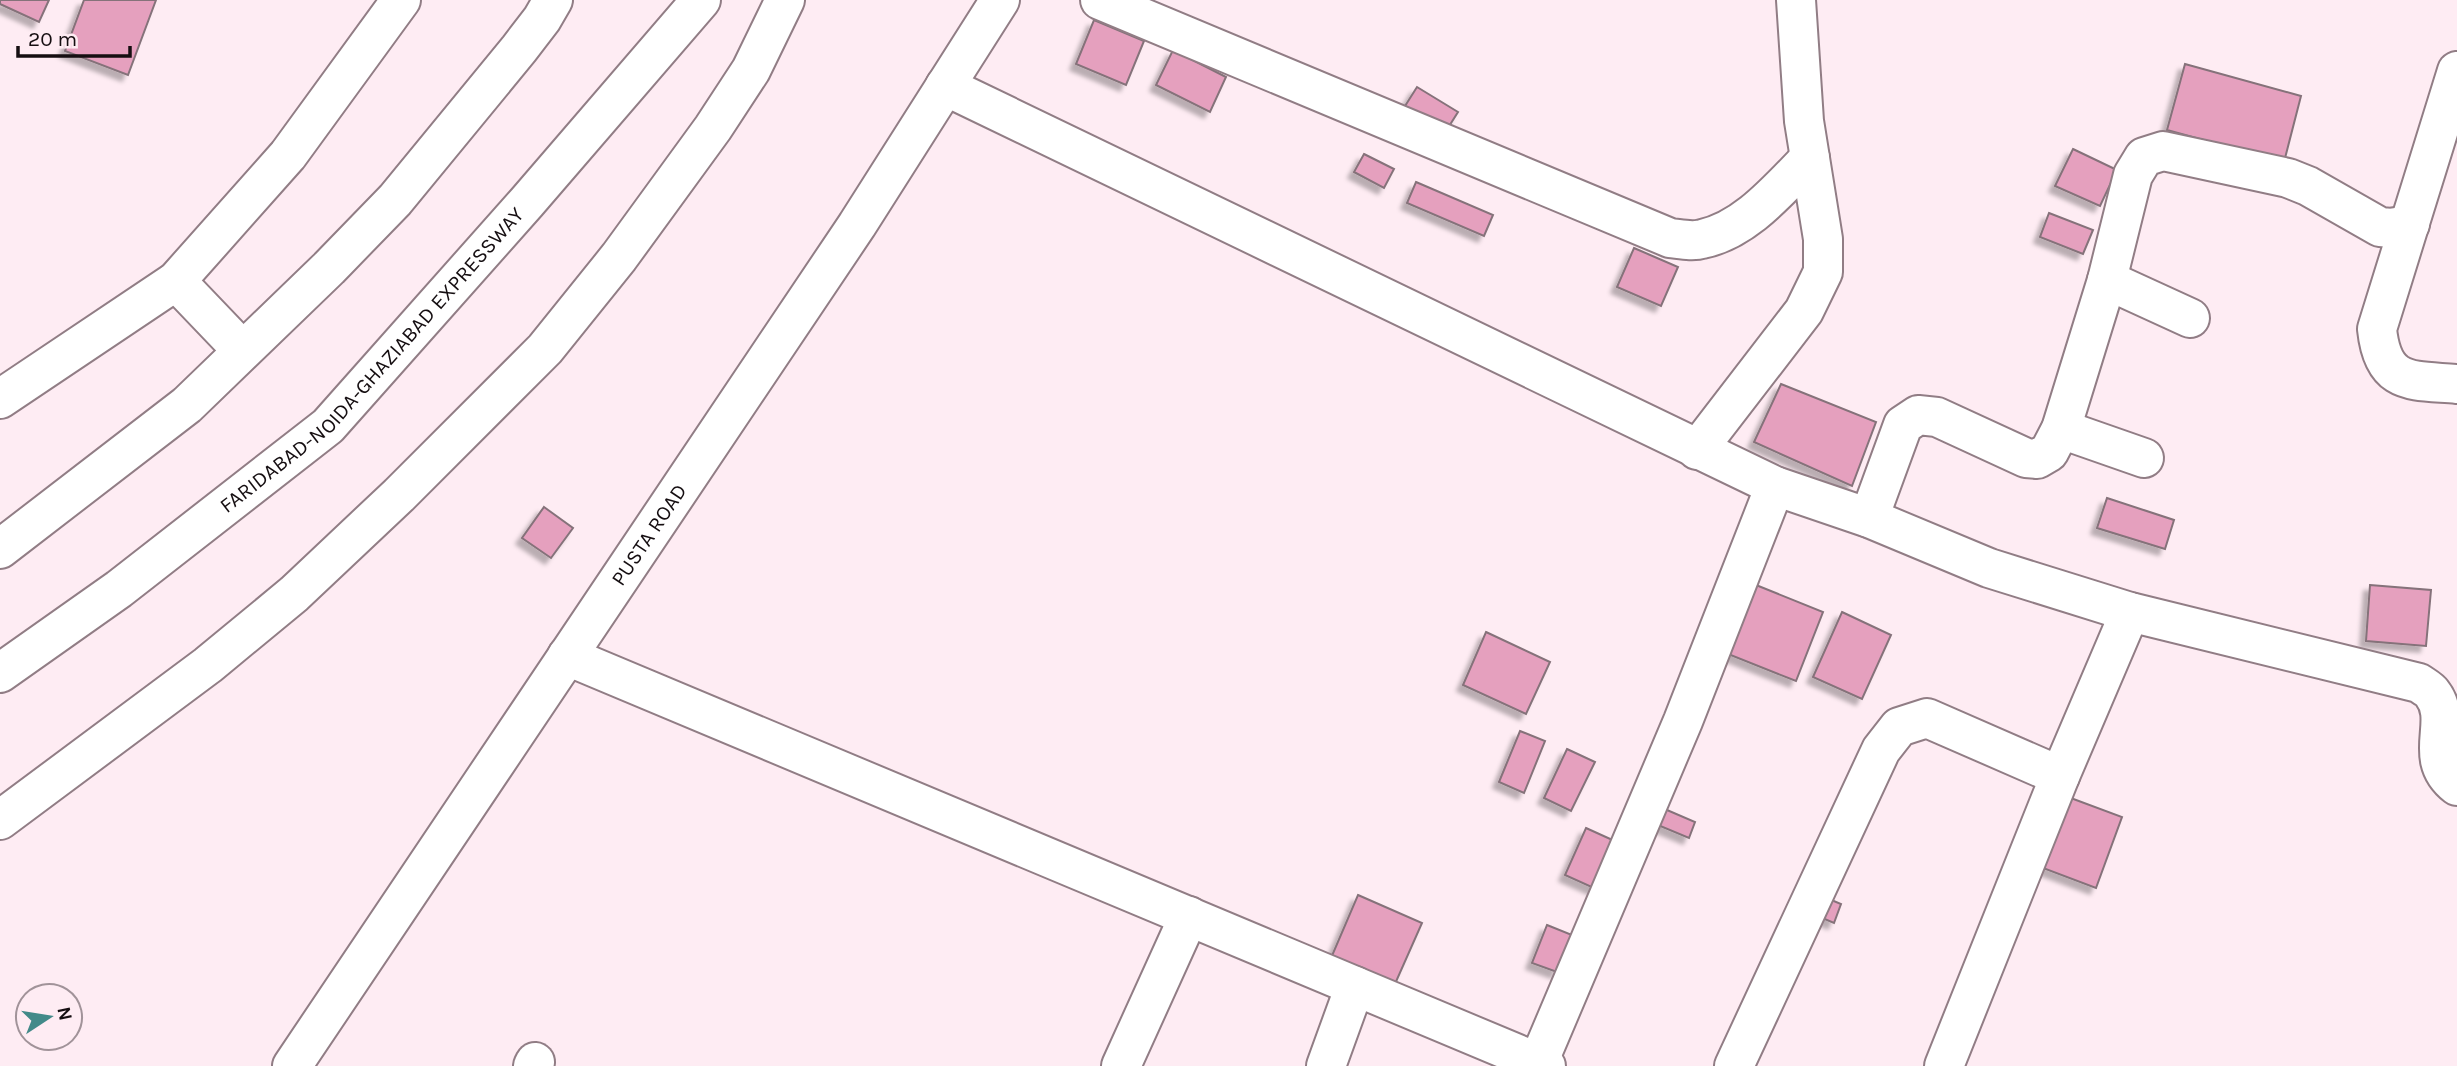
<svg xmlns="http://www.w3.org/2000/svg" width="2457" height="1066" font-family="Karla,sans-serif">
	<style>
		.building { fill: #e5a0be; stroke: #85727a; stroke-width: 2; filter: url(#shadow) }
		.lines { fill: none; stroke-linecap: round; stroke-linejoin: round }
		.minor-casing { stroke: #917d85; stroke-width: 42 }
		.major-casing { stroke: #917d85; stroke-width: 42 }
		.minor { stroke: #fff; stroke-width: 38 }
		.major { stroke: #fff; stroke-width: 38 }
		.labels { text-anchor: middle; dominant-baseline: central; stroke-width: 5; stroke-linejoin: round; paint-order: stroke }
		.street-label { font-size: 21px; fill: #150e11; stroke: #feecf3 }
	</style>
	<defs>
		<filter id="shadow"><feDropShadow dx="-6" dy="6" stdDeviation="2" flood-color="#0004"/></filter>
	</defs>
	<rect width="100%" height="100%" fill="#feecf3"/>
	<path class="building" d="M0,0H49L39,22L0,4Z
		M84,0H156L128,75L65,51Z
		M1094,20L1144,41L1126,85L1076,64Z
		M1173,50L1226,77L1210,112L1156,85Z
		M2185,64L2301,96L2284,162L2167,130Z
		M1417,87L1458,112L1441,139L1400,114Z
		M2073,149L2117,170L2100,206L2055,186Z
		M1364,154L1394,169L1384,188L1354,172Z
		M1416,182L1493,215L1484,236L1407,203Z
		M2049,213L2093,230L2083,254L2040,237Z
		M1634,248L1678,267L1661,306L1617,287Z
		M1781,384L1876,422L1852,486L1754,442Z
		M2107,498L2174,520L2165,549L2097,528Z
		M544,507L573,528L551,558L522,538Z
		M1751,583L1823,612L1796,681L1723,652Z
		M2370,585L2431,590L2426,646L2366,641Z
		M1842,612L1891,635L1862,699L1813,677Z
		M1486,632L1550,662L1526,714L1463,685Z
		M1520,731L1545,741L1524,793L1499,782Z
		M1567,749L1595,762L1571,811L1544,798Z
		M2060,794L2122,817L2096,888L2035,865Z
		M1660,807L1695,822L1689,838L1653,823Z
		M1586,828L1617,842L1596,889L1565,875Z
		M1358,895L1422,923L1391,993L1328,965Z
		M1822,896L1841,904L1834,923L1815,915Z
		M1547,925L1572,935L1557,972L1532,963Z"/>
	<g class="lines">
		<g class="minor-casing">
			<g id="minor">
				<path d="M1100,0L1670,238C1680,239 1692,242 1702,239C1746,230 1780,188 1810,158"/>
				<path d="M2457,71L2377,329C2383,386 2411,380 2457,384"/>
				<path d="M945,86L1775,486L1869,518L1989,568L2130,612L2419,683C2423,686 2429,689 2432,693C2455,722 2420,757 2457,786"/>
				<path d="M2107,280L2190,318"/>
				<path d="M176,281L242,350"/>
				<path d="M0,399L176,281L288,155L401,0"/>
				<path d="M2061,429L2144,458"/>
				<path d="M1697,450L1804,311L1823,272V239L1804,121L1796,0"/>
				<path d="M1869,518L1903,425L1918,415L1937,417L2026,458L2037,459L2049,452L2061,429L2107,280L2133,175L2144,157L2163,151L2288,178L2308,186L2380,227L2392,228L2410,224"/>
				<path d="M567,656L1546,1066"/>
				<path d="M0,820L208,665L294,594L399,495L545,349L619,257L713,128L751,70L785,0"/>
				<path d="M1538,1063L1683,721L1775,486"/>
				<path id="s1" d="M292,1066L857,225L1000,0"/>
				<path d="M533,1066L535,1062"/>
				<path d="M1121,1066L1189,916"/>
				<path d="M1326,1066L1355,986"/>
				<path d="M1734,1066L1881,750L1899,727L1927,718L2060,776"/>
				<path d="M1944,1066L2060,776L2130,612"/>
			</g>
		</g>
		<g class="major-casing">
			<g id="major">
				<path d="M0,549L187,405L329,268L395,200L519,49L542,19L553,0"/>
				<path id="s2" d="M0,673L119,589L328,426L527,202L701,0"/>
			</g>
		</g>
		<use href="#minor" class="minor"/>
		<use href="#major" class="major"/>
	</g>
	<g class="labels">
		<g class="street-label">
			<text stroke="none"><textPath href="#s2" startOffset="488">FARIDABAD-NOIDA-GHAZIABAD EXPRESSWAY</textPath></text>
			<text stroke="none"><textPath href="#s1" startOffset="640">PUSTA ROAD</textPath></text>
		</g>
	</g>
	<g transform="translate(49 1017) rotate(78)"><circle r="33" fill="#feecf3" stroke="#a19399" stroke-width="2"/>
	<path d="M0-5L12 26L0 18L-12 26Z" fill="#428a89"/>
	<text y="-10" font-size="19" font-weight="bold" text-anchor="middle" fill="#150e11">N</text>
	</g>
	<path d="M18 46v10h112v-10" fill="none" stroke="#150e11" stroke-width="3.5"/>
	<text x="28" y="46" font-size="21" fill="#150e11" stroke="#feecf3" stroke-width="5" paint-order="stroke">20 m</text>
</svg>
